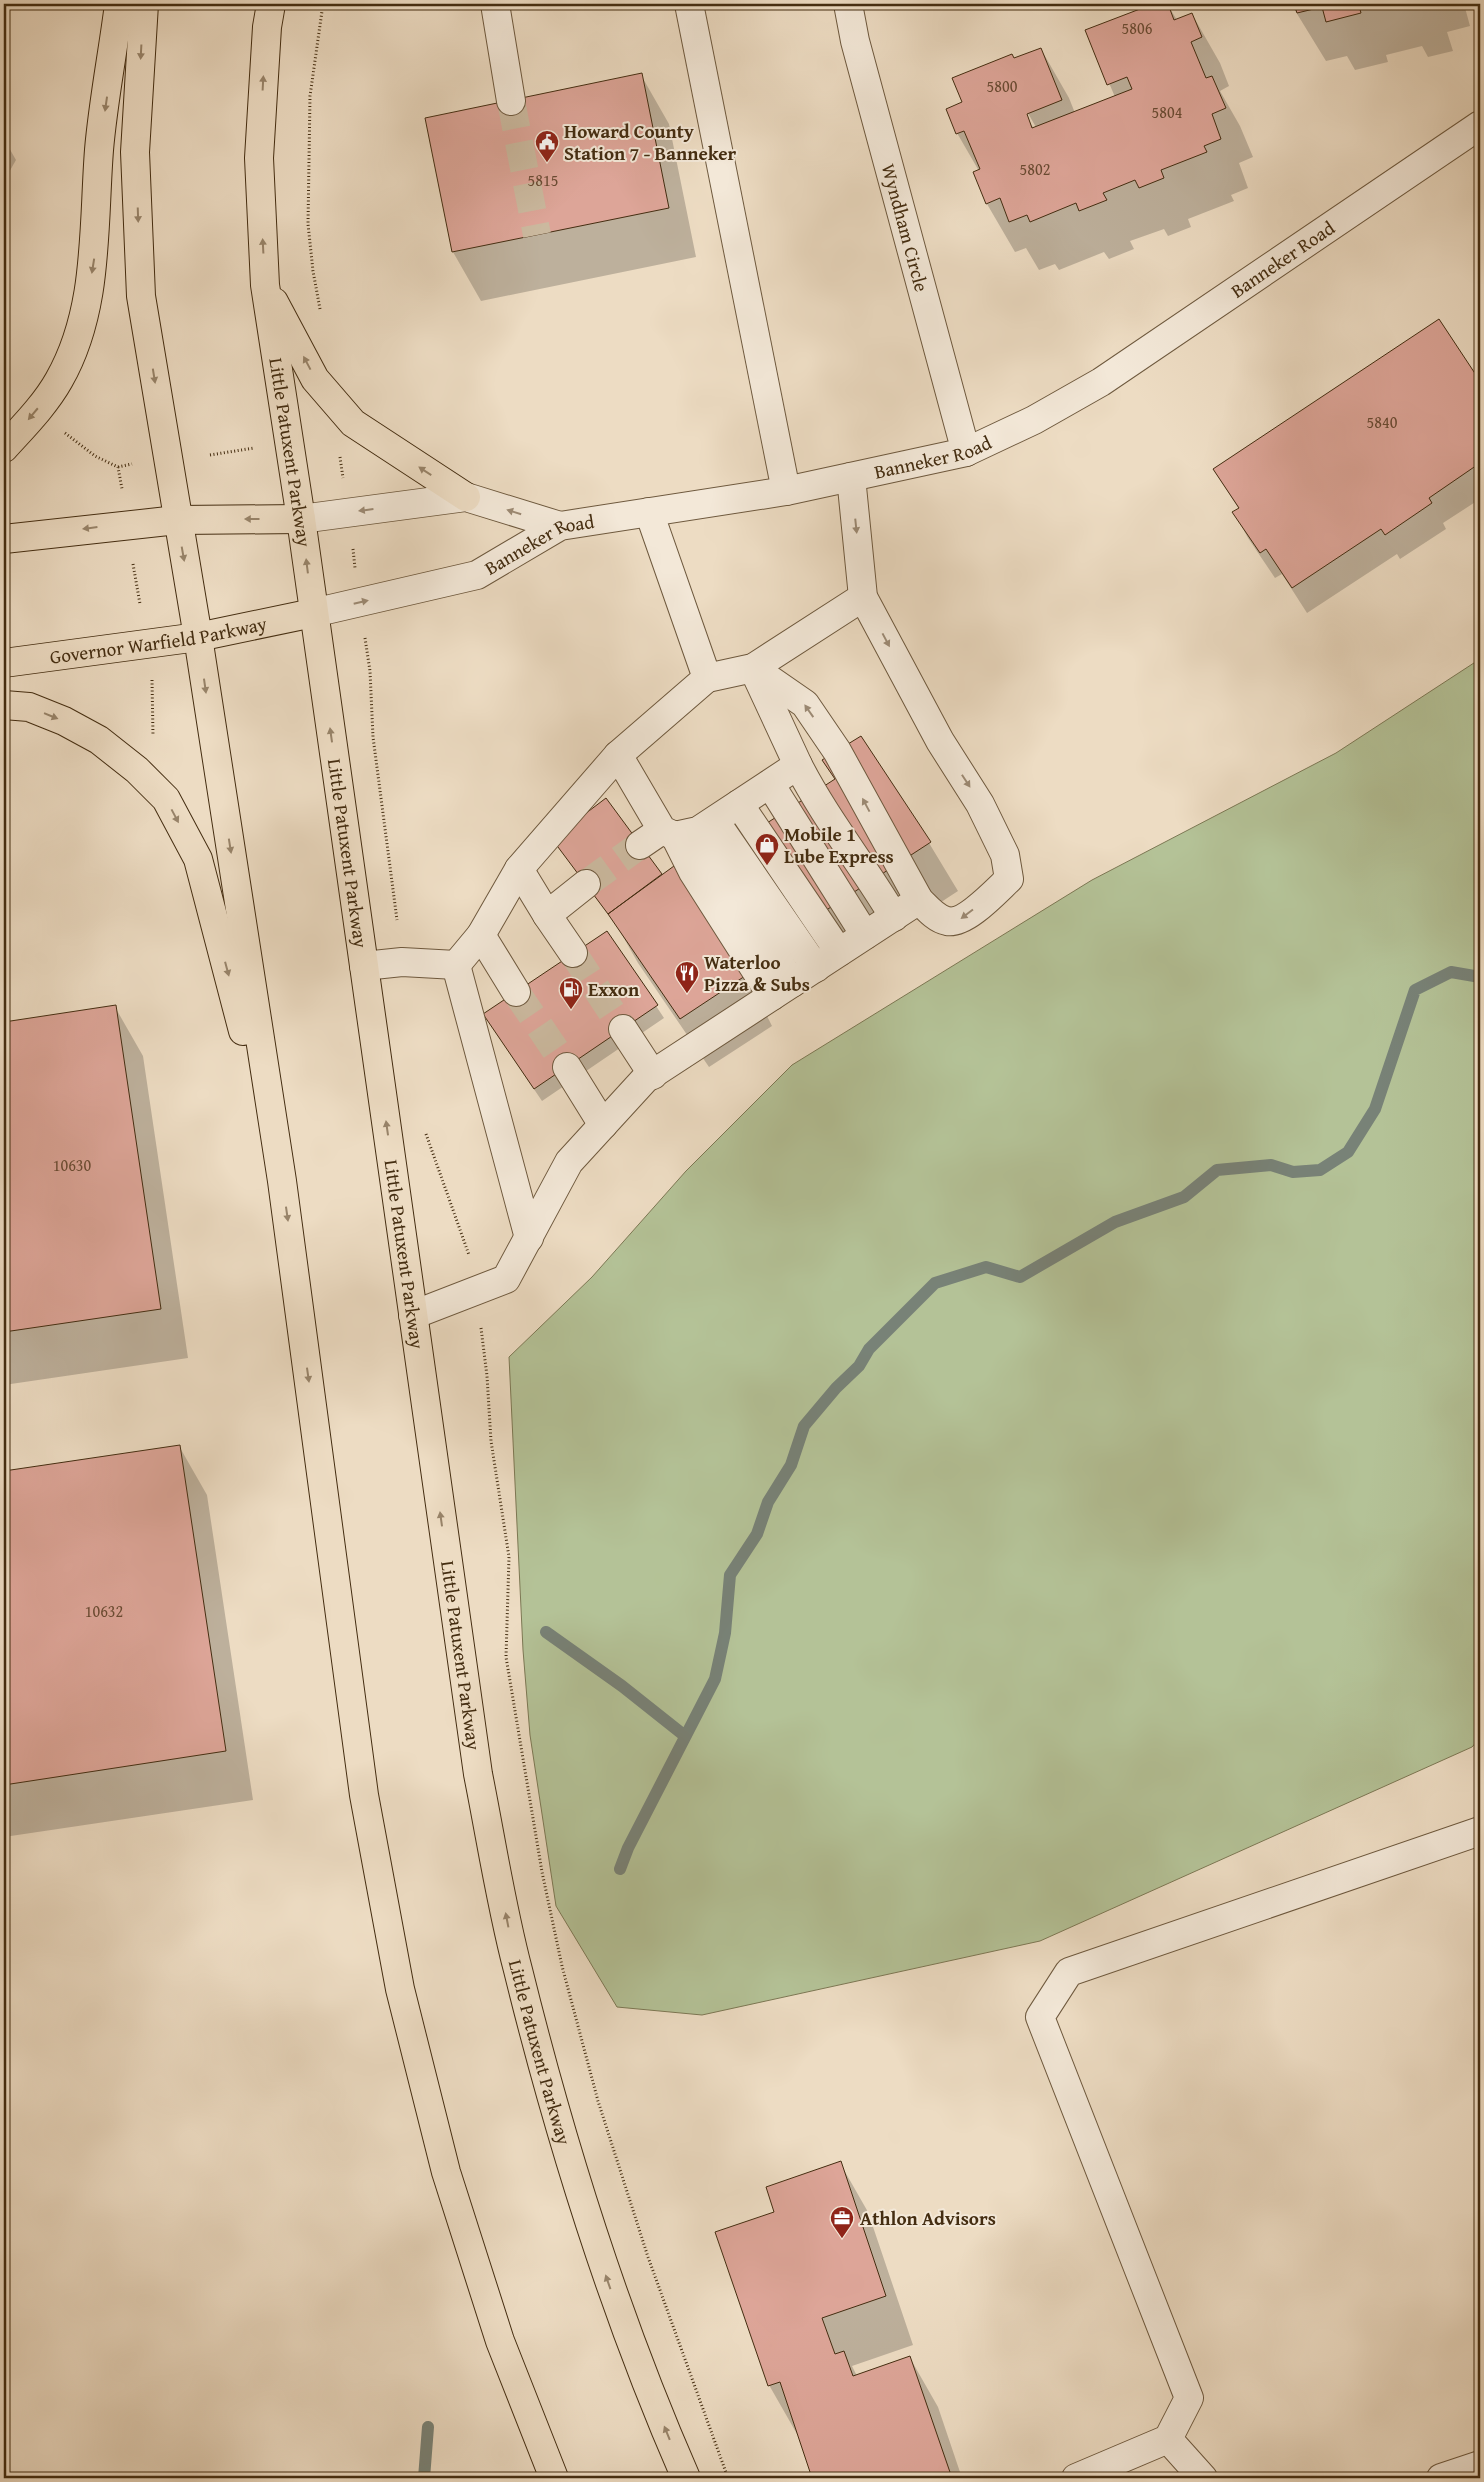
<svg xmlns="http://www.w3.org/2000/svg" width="1484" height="2482" font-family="'Gentium Book Plus',serif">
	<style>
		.green { fill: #b4c297; stroke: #7c7854 }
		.shadow { fill: #0003; fill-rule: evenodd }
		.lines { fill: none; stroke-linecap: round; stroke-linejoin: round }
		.stream { stroke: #788277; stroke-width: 12 }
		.building { fill: #dda598; stroke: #442d11 }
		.minor-tunnel { stroke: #cbb99f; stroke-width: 28; stroke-dasharray: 28 14; stroke-linecap: butt }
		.minor-casing { stroke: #6e593e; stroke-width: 30 }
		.major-casing { stroke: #442d11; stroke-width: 30 }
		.path { stroke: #442d11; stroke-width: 3; stroke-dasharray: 1 2.5; stroke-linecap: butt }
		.minor { stroke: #f3e8d8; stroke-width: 28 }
		.major { stroke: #eddcc3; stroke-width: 28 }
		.oneway { fill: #98846a }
		.oneway2 { fill: #9c8a74 }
		.labels { text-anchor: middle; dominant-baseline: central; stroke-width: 4; stroke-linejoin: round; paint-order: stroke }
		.number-label { font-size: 16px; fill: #6a4b33 }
		.poi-label { font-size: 19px; font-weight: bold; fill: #442d11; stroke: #f3e8d8; text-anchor: start }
		.street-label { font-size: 19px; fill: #442d11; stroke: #f3e8d8 }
	</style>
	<rect width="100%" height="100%" fill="#eddcc3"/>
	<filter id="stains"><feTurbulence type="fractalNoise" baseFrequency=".004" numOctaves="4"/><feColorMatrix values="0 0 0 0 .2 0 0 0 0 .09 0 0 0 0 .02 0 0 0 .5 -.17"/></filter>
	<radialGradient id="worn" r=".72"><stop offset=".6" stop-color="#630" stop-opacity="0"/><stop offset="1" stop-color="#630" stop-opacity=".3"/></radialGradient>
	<path class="green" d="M1480,659V1738L1472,1747L1040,1941L702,2015L617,2007L556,1906L530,1735L523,1650L509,1357L592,1277L686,1171L792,1065L1092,880L1336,753Z"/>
	<path class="shadow" d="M1156,4H1167L1177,20L1192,14L1220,63L1229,86L1220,91L1240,126L1253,157L1239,163L1248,188L1231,195L1234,201L1188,219L1191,227L1168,236L1164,229L1130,241L1134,249L1109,259L1104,252L1059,270L1055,264L1039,270L1026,248L1015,252L987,204L979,171L957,133L964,103L1014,60L1041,49L1069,98L1075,113L1115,97L1087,31ZM1025,108L1037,129H1034L1022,109Z
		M1291,4H1464L1470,26L1447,32L1453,51L1428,57L1422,46L1386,55L1388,62L1355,70L1347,56L1326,61Z
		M641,75L669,124L696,257L481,301L453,252L426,119Z
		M4,139L16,160L4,181Z
		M1438,321L1480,384V499L1443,523L1446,529L1400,559L1397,554L1307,613L1282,574L1275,578L1248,538L1234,512L1239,509L1214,470Z
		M824,761L929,843L958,891L767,1016L772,1026L709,1067L638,963L617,926L553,840L606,800L662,876L682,880L835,780Z
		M607,932L664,1018L542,1101L492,1027Z
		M115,1007L143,1056L188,1358L4,1385V1023Z
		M179,1446L207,1495L253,1800L4,1837V1472Z
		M840,2163L868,2212L913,2345L852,2366L857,2376L910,2358L938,2407L962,2478H814L798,2433L797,2434L769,2385L776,2212Z"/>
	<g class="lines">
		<path class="stream" d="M546,1632L622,1686L685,1736
			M620,1869L628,1848L715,1679L725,1633L730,1575L757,1534L768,1502L791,1465L804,1426L836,1388L859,1366L869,1349L935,1283L986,1267L1020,1277L1115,1222L1184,1197L1217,1170L1271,1165L1293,1172L1320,1170L1348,1152L1375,1109L1415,990L1451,972L1480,977
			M424,2478L428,2427"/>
	</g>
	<path class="building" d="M1153,4H1168L1174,20L1192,13L1202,37L1191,42L1206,78L1212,76L1226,108L1212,114L1221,139L1204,146L1207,152L1161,170L1164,178L1139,188L1135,180L1103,193L1107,200L1079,211L1076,203L1030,222L1027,215L1009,222L1000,198L986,204L973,172L980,169L964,131L956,134L946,109L962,102L952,78L1012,54L1014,58L1041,48L1062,100L1027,114L1032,128L1132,89L1127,77L1107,85L1085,30Z
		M1294,4H1369L1359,6L1361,13L1326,22L1322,7L1297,13Z
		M642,73L669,208L452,252L425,118Z
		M1439,319L1480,381V463L1429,498L1432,503L1385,535L1381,529L1292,588L1266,549L1260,553L1232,512L1239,508L1213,469Z
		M861,736L931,842L771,946L745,976L680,1019L608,914L674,866L682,878L835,779L822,760Z
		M606,798L662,874L608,914L552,839Z
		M607,931L658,1005L534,1089L483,1014Z
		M116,1005L161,1309L4,1332V1022Z
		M180,1445L226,1751L4,1785V1471Z
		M841,2161L886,2296L822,2318L835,2354L844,2351L853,2376L910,2356L952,2478H812L780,2382L768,2386L715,2232L774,2212L766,2187Z"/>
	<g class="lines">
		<path class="minor-tunnel" d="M511,101L537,235
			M586,884L640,845
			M573,953L623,1029
			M516,992L567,1067"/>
		<g class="minor-casing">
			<g id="minor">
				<path d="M495,4L511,101"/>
				<path d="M689,4L786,491"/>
				<path id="s1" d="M848,4L855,41L966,452"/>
				<path d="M301,519L466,497L560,526"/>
				<path id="s2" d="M313,613L477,575L560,526L786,491L966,452L1034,420L1101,382L1480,125"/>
				<path d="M753,668L805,704L837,751L919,900C927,908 936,919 947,921C965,925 996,891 1009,879L1005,855L980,804L940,741L863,597L851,477"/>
				<path d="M707,678L753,668L863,597"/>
				<path d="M618,755L662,830L675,836L698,831L798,765L753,668"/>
				<path d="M798,765C825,818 863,865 894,917"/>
				<path d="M770,784L865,935"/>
				<path d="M739,804L839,952"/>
				<path d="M715,821L816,968"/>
				<path d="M698,831L792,983"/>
				<path d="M675,836L693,872L772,996"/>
				<path d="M640,845L662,830"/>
				<path d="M519,869L547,915L586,884"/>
				<path d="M547,915L573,953"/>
				<path d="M481,935L516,992"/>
				<path d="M456,965L529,1238"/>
				<path d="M364,966L402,962L456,965L481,935L519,869L618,755L707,678L649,512"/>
				<path d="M623,1029L653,1075"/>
				<path d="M567,1067L603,1125"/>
				<path d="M413,1315L506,1279L569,1162L645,1079L919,900"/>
				<path d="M1168,2439L1203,2478"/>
				<path d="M1076,2478L1168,2439L1189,2398L1040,2017L1069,1972L1480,1831"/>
				<path d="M1441,2478L1480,2465"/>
			</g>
		</g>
		<g class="major-casing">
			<g id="major">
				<path d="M144,4L135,152L141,296L198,637L282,1181L364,1795L400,1989L446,2172L500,2341L554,2478"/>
				<path id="s3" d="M271,4L267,27L259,158L265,285L301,519L478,1774C491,1839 501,1906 518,1970C561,2144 614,2314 686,2478"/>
				<path d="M274,302L315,379L353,423L466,497"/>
				<path d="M4,448C23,427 45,405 59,380C99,310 93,228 99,150C103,102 113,52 119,4"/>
				<path d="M4,539L177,520L301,519"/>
				<path id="s4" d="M4,663L198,637L313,613"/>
				<path d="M4,705L29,707L64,721L99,740L137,770L166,799L198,859L243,1031"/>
			</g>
		</g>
		<path class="path" d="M320,309L313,271L308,224L310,96L323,4
			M65,433L95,456L118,467L122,489
			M210,455L254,448
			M340,457L343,478
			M118,467L132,464
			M353,549L355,568
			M133,564L140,604
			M365,638L370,671L373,737L397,920
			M152,680L153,736
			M426,1134L469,1255
			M481,1328L487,1376L491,1441L509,1557L506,1657L542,1872L562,1966L598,2101L648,2257L728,2478"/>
		<use href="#minor" class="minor"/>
		<use href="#major" class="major"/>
	</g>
	<defs><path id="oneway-solid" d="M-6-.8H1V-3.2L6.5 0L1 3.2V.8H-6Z" transform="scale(1.25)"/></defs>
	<g class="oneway">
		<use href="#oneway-solid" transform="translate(141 52) rotate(93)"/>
		<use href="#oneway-solid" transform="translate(263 83) rotate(-87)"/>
		<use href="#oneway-solid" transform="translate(106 104) rotate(98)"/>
		<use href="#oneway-solid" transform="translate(138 215) rotate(88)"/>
		<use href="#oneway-solid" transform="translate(263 246) rotate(-93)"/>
		<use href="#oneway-solid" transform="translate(93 266) rotate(99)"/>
		<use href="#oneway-solid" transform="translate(307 363) rotate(-118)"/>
		<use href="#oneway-solid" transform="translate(154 376) rotate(81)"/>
		<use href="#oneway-solid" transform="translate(33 414) rotate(130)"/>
		<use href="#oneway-solid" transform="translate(425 471) rotate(-147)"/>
		<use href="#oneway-solid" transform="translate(252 519) rotate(180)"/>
		<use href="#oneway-solid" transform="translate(90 528) rotate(173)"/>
		<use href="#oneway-solid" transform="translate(183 554) rotate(80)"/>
		<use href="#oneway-solid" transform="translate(307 566) rotate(-97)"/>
		<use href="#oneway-solid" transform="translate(205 686) rotate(82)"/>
		<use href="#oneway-solid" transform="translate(51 716) rotate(22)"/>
		<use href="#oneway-solid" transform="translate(331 735) rotate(-98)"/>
		<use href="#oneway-solid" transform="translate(175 816) rotate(62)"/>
		<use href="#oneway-solid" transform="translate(230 846) rotate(81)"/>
		<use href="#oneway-solid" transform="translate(227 969) rotate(75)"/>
		<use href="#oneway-solid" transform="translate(387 1128) rotate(-98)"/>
		<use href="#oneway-solid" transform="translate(287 1214) rotate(82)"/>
		<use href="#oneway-solid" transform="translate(308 1375) rotate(82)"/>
		<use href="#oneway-solid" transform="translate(441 1519) rotate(-98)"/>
		<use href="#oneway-solid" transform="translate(507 1920) rotate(-101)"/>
		<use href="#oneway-solid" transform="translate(608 2282) rotate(-109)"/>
		<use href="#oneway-solid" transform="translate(667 2433) rotate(-112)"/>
	</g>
	<g class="oneway2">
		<use href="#oneway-solid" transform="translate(366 510) rotate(173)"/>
		<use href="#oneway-solid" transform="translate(514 512) rotate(-163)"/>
		<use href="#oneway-solid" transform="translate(856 526) rotate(84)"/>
		<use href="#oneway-solid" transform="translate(361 602) rotate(-13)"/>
		<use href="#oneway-solid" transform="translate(886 640) rotate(62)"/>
		<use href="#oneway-solid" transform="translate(809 711) rotate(-125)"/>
		<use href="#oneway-solid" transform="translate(966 781) rotate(57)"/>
		<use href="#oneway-solid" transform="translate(866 805) rotate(-118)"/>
		<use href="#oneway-solid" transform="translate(967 914) rotate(143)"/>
	</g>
	<defs>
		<g id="civic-pin" transform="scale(1.25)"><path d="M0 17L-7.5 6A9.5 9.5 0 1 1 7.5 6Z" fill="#8f2418" stroke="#f3e8d8"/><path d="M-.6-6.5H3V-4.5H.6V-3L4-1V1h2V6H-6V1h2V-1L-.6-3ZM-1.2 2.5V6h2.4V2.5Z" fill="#fff"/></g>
		<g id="shop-pin" transform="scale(1.25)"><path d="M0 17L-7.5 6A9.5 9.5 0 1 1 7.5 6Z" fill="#8f2418" stroke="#f3e8d8"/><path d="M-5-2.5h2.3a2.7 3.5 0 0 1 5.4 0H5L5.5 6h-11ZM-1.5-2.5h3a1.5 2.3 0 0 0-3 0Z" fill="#fff"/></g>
		<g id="restaurant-pin" transform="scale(1.25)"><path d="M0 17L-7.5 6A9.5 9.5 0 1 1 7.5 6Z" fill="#8f2418" stroke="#f3e8d8"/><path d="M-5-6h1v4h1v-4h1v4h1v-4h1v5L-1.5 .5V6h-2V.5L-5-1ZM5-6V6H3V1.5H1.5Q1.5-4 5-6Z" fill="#fff"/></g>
		<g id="fuel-pin" transform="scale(1.25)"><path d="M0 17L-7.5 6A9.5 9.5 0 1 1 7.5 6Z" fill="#8f2418" stroke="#f3e8d8"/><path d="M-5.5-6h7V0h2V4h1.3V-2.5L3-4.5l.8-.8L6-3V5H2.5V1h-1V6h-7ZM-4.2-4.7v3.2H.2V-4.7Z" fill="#fff"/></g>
		<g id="office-pin" transform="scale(1.25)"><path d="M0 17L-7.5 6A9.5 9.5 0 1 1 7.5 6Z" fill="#8f2418" stroke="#f3e8d8"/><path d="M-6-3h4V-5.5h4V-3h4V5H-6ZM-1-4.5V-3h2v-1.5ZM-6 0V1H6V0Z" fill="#fff"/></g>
	</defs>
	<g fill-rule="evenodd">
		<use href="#civic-pin" x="547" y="142"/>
		<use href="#shop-pin" x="767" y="845"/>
		<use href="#restaurant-pin" x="687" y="973"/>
		<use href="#fuel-pin" x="571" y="989"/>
		<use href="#office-pin" x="842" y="2218"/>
	</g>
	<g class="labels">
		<g class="number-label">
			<text x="1137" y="28">5806</text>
			<text x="1002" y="86">5800</text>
			<text x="1167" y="112">5804</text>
			<text x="1035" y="169">5802</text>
			<text x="543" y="180">5815</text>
			<text x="1382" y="422">5840</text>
			<text x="72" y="1165">10630</text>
			<text x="104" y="1611">10632</text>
		</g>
		<g class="poi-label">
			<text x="564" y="131">Howard County<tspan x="564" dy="22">Station 7 - Banneker</tspan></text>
			<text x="784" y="834">Mobile 1<tspan x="784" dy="22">Lube Express</tspan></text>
			<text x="704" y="962">Waterloo<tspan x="704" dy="22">Pizza &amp; Subs</tspan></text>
			<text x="588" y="989">Exxon</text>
			<text x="860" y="2218">Athlon Advisors</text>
		</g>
		<g class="street-label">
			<text stroke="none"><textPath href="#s1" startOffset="231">Wyndham Circle</textPath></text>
			<text stroke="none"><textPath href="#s2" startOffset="1049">Banneker Road</textPath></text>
			<text stroke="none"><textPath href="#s3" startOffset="451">Little Patuxent Parkway</textPath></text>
			<text stroke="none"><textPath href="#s2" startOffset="644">Banneker Road</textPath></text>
			<text stroke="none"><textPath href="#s2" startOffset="239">Banneker Road</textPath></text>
			<text stroke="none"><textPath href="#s4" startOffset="156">Governor Warfield Parkway</textPath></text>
			<text stroke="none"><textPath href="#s3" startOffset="856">Little Patuxent Parkway</textPath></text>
			<text stroke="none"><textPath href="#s3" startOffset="1261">Little Patuxent Parkway</textPath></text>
			<text stroke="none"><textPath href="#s3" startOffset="1666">Little Patuxent Parkway</textPath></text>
			<text stroke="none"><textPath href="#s3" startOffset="2071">Little Patuxent Parkway</textPath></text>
		</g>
	</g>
	<rect width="1484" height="2482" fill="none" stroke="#eddcc3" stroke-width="20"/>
	<rect x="5" y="5" width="1474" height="2472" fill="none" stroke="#442d11" stroke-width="2.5"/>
	<rect x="10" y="10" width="1464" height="2462" fill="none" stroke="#442d11"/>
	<rect width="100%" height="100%" filter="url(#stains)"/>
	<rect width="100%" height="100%" fill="url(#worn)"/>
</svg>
